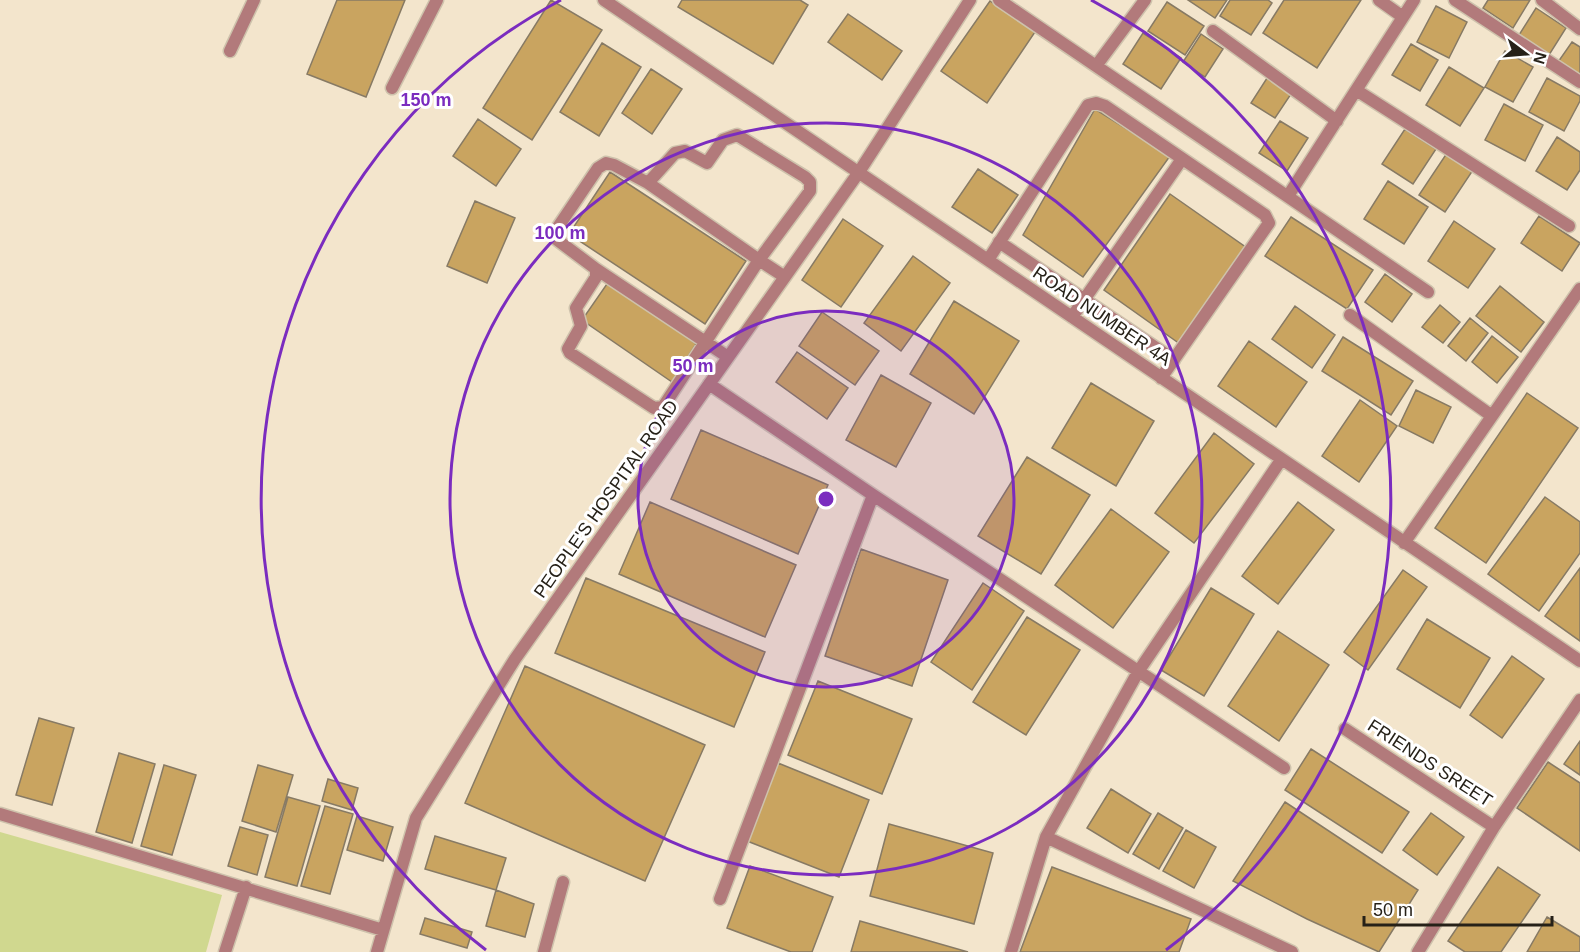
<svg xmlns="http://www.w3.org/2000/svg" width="1580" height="952" font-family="Arial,sans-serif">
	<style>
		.green { fill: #d0d88f }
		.building { fill: #c9a460; stroke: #877a64; stroke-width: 1.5 }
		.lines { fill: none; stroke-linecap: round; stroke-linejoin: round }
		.minor-casing { stroke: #cec2ac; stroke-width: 15 }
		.minor { stroke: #b27a7b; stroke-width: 12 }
		.ring { fill: none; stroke: #7b2cbf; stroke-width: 3 }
		.labels { text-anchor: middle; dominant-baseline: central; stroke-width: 6; stroke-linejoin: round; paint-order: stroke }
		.street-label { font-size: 18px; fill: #262118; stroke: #fff }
		.centre { fill: #7b2cbf; stroke: #fff; stroke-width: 3 }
		.ring-label { font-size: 18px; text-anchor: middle; font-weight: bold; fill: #7b2cbf; stroke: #fff; stroke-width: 6; stroke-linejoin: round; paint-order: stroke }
	</style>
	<rect width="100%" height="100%" fill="#f3e5cc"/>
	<path class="green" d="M0,832L222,895L206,952H0Z"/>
	<path class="building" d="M337,0H405L366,97L307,74Z
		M551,0L602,30L532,140L483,108Z
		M682,0H800L808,5L773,64L678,7Z
		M1188,0H1227L1215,18Z
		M1230,0H1268L1272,3L1251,35L1220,16Z
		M1284,0H1361L1317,68L1263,33Z
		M1488,0H1530L1513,28L1483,8Z
		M990,1L1035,32L987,103L941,71Z
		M1167,2L1204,26L1185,55L1148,31Z
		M1436,6L1467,22L1449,58L1417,42Z
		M1536,8L1566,28L1549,55L1519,35Z
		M848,14L902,51L882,80L828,42Z
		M1143,33L1181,58L1161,89L1123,64Z
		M1201,34L1223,49L1205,77L1183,62Z
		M1572,42L1580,47V77L1558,62Z
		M602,43L641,67L599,136L560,112Z
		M1411,44L1438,60L1420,91L1392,75Z
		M1505,51L1533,67L1513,102L1485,87Z
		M1449,67L1484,88L1460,126L1426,105Z
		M651,69L682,89L652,134L622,113Z
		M1269,75L1293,91L1275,118L1251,103Z
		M1547,78L1580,96V101L1564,131L1529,112Z
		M1504,104L1543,125L1525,161L1485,140Z
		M1095,109L1170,156L1083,277L1023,235Z
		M478,119L521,149L496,186L453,156Z
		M1280,121L1308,138L1287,171L1259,153Z
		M1405,129L1436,149L1413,184L1382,164Z
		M1557,137L1580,152V170L1567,190L1536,171Z
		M1447,153L1473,170L1445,212L1419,195Z
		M978,169L1018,195L992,233L952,207Z
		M610,172L746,261L705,324L569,234Z
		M1388,181L1428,207L1404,244L1364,219Z
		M1170,194L1247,248L1180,344L1104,290Z
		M475,201L515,218L487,283L447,266Z
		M1539,216L1580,243L1562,271L1521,243Z
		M1291,217L1373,270L1347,309L1265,256Z
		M843,219L883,246L841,307L802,280Z
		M1454,221L1495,249L1468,288L1428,261Z
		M913,256L950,283L901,351L864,323Z
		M1385,274L1412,294L1392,322L1365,302Z
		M609,281L696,344L672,382L582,320Z
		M1500,286L1544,322L1521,352L1476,316Z
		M954,301L1019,341L974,414L910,374Z
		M1440,305L1460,322L1443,343L1422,327Z
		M1295,306L1335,335L1312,368L1272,339Z
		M822,312L879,351L855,385L799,346Z
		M1470,318L1488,333L1466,361L1448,346Z
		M1492,336L1518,357L1497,383L1472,362Z
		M1343,337L1413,381L1391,415L1322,371Z
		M1249,341L1307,382L1276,427L1218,386Z
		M797,352L848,388L827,419L776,382Z
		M881,375L931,403L896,467L846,440Z
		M1091,383L1154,421L1116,486L1052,448Z
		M1416,390L1451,407L1433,443L1399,426Z
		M1527,393L1578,428L1486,563L1435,528Z
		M1360,400L1397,426L1359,482L1322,456Z
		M701,430L828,485L798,554L671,499Z
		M1214,433L1254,464L1194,543L1155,513Z
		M1027,457L1090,495L1041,574L978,536Z
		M1545,497L1580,522V553L1539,611L1488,574Z
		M650,502L796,565L765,637L619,574Z
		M1298,502L1334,530L1278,604L1242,576Z
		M1111,509L1169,552L1113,628L1055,585Z
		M861,549L948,580L912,686L825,656Z
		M1580,568V641L1545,616Z
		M1403,570L1427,587L1368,670L1344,652Z
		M586,578L765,652L734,727L555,653Z
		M983,583L1024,611L972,690L931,662Z
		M1211,588L1254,614L1204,696L1161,670Z
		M1027,617L1080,650L1026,735L973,702Z
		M1427,619L1490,658L1460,708L1397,669Z
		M1278,631L1329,665L1279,741L1228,706Z
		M1512,656L1544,679L1502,738L1470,715Z
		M525,666L705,745L645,881L465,803Z
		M818,681L912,719L882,794L788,755Z
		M39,718L74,728L52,805L16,795Z
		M1580,741V775L1564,764Z
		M1311,749L1409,812L1382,853L1285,790Z
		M119,753L155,764L132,843L96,832Z
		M1548,762L1580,783V851L1517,808Z
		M778,763L869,800L839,877L747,841Z
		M164,765L196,775L172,855L141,846Z
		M258,765L293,775L276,832L242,821Z
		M328,779L358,788L352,810L322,801Z
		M1111,789L1151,814L1128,853L1087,828Z
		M288,797L320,806L297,886L265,877Z
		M1285,802L1418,890L1379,952L1307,919L1233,881Z
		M325,806L353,814L330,894L301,886Z
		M1158,813L1183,828L1159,869L1133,854Z
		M1431,813L1464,837L1437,875L1403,850Z
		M357,816L393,827L383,861L347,850Z
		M889,824L993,853L974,924L870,896Z
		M240,827L268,835L257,875L228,866Z
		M1186,830L1216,847L1194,888L1163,871Z
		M435,836L506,858L496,890L425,869Z
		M750,866L833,897L812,952H791L727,928Z
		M1052,867L1191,919L1179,952H1020Z
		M1498,867L1540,895L1501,952H1465L1448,941Z
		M496,890L534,904L525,937L486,926Z
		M1547,917L1580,937V952H1527Z
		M425,918L472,932L467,948L420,934Z
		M860,921L968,952H851Z"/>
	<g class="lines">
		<g class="minor-casing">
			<path id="minor" d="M604,0L1580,661
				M999,0L1428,292
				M1379,0L1403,17
				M1455,0L1580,82
				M1542,0L1580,29
				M1213,31L1337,121
				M230,51L254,0
				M1096,66L1145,0
				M392,88L437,0
				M1356,90L1569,226
				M648,183L759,260L663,407L654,408L570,353L568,349L581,326L576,308L596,277V269L556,239V230L598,168L606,163L614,165L648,183L675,153L685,151L707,163L723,140L737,135L805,177L810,182V191L759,260L785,277
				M1288,196L1414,0
				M999,242L1174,360
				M988,260L1088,105L1096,103L1105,106L1265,215L1269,223L1161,378
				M596,269L728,357
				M1350,315L1492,416
				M1072,317L1182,159
				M709,384L873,495L1284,768
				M1404,543L1580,289
				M1345,729L1494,827
				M0,814L383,930
				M1046,837L1292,952
				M720,899L873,495
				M225,952L246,887
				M377,952L416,818L515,659L859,172L970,0
				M544,952L563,882
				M1011,952L1046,837L1138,672L1281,460
				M1418,952L1494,827L1580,700"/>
		</g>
		<use href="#minor" class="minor"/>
	</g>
	<circle cx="826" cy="499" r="188" fill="#7b2cbf" fill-opacity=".12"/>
	<g class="ring">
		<circle cx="826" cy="499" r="188"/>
		<circle cx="826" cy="499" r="376"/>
		<path d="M486 950A565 565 0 0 1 561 0M1091 0A565 565 0 0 1 1166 950"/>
	</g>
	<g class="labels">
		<g class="street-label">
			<text transform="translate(1102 316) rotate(34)">ROAD NUMBER 4A</text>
			<text transform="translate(606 499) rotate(-55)">PEOPLE'S HOSPITAL ROAD</text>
			<text transform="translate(1430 763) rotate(33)">FRIENDS SREET</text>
		</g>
	</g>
	<circle cx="826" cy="499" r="9" class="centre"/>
	<g class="ring-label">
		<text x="426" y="106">150 m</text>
		<text x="560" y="239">100 m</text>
		<text x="693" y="372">50 m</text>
	</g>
	<g transform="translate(1526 54) rotate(106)" stroke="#ffffff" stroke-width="4.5" paint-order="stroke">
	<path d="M0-4.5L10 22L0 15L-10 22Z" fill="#262118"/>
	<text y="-9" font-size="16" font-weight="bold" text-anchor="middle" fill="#262118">N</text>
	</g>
	<path d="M1364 916v9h188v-9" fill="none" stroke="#262118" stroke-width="3"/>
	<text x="1373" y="916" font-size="18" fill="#262118" stroke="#ffffff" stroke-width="4.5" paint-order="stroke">50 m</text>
</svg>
